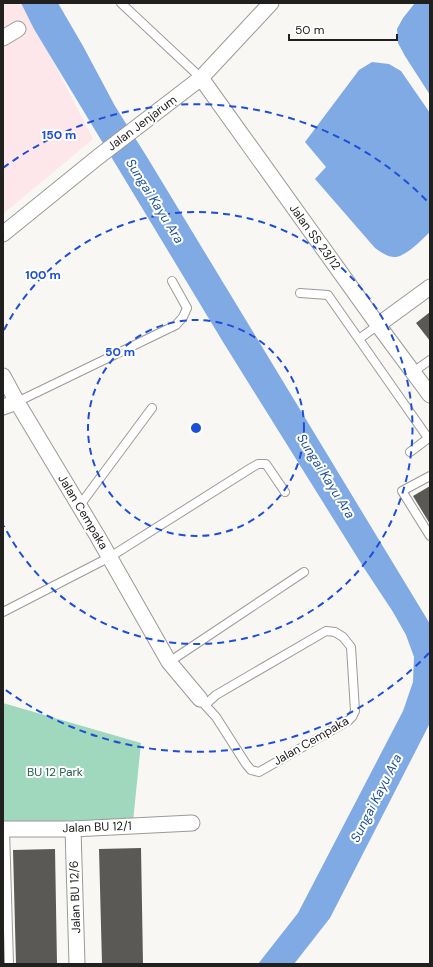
<svg xmlns="http://www.w3.org/2000/svg" width="433" height="967" font-family="'DM Sans',sans-serif">
	<style>
		.industrial { fill: #fde7eb }
		.green { fill: #9fd8bc }
		.water { fill: #80aae4 }
		.building { fill: #5b5956 }
		.lines { fill: none; stroke-linecap: round; stroke-linejoin: round }
		.lane-casing { stroke: #9c9a97; stroke-width: 10 }
		.street-casing { stroke: #9c9a97; stroke-width: 17 }
		.lane { stroke: #fff; stroke-width: 8 }
		.street { stroke: #fff; stroke-width: 15 }
		.ring { fill: none; stroke: #1d4ed8; stroke-width: 2; stroke-dasharray: 7 5 }
		.labels { text-anchor: middle; dominant-baseline: central; stroke-width: 4; stroke-linejoin: round; paint-order: stroke }
		.street-label { font-size: 12px; fill: #21201f; stroke: #fff }
		.park-label { font-size: 12px; fill: #246147; stroke: #fff }
		.water-label { font-size: 13px; font-style: italic; fill: #1b5095; stroke: #fff }
		.centre { fill: #1d4ed8; stroke: #fff; stroke-width: 2 }
		.ring-label { font-size: 12px; text-anchor: middle; font-weight: bold; fill: #1d4ed8; stroke: #fff; stroke-width: 4; stroke-linejoin: round; paint-order: stroke }
	</style>
	<rect width="100%" height="100%" fill="#f9f7f4"/>
	<path class="industrial" d="M3,3H23L93,139L3,214Z"/>
	<path class="green" d="M3,703L141,743L133,822L3,825Z"/>
	<path class="water" d="M21,3H58L83,46L115,106L147,157L430,624V723L330,918L294,964H258L298,913L403,711L413,682L414,657L406,635L393,612L364,568L223,342L34,29Z
		M415,3H430V95L405,56L398,43L397,29L403,18Z
		M372,62L389,64L401,71L430,113V232C421,240 408,255 396,257C389,258 380,252 375,248L315,179L326,167L305,142L359,70Z"/>
	<path class="building" d="M430,312V341L416,323Z
		M430,486V524L413,496Z
		M141,848L143,964H102L99,849Z
		M55,849L57,964H16L13,850Z"/>
	<g class="lines">
		<g class="lane-casing">
			<path id="lane" d="M121,3L201,78
				M300,293L328,295L428,438
				M359,339L378,325
				M413,372L430,360
				M17,402L176,325L183,317L187,308L172,281
				M410,452L430,437
				M430,476L402,491L430,536
				M80,505L152,408
				M3,612L110,557L251,468L258,464H266L285,492
				M169,662L304,572
				M200,699L205,705L216,695L326,631L335,632L343,637L351,647L355,711L352,717L348,721L259,772L251,770L246,764L216,717L205,705
				M5,829L9,964"/>
		</g>
		<g class="street-casing">
			<path id="street" d="M3,38L18,29
				M201,78L378,325L430,395
				M3,234L98,157L201,78L271,3
				M378,325L430,287
				M3,376L17,402L98,537L169,662L200,699
				M3,407L17,402
				M3,829H73L192,823
				M73,829L77,964"/>
		</g>
		<use href="#lane" class="lane"/>
		<use href="#street" class="street"/>
	</g>
	<g class="ring">
		<circle cx="196" cy="428" r="108"/>
		<path d="M4 330A216 216 0 1 1 4 526"/>
		<path d="M429 653A324 324 0 0 1 3 688M3 168A324 324 0 0 1 429 203"/>
	</g>
	<g class="labels">
		<g class="street-label">
			<text transform="translate(142 123) rotate(-37)">Jalan Jenjarum</text>
			<text transform="translate(315 237) rotate(54)">Jalan SS 23/12</text>
			<text transform="translate(83 512) rotate(59)">Jalan Cempaka</text>
			<text transform="translate(311 741) rotate(-30)">Jalan Cempaka</text>
			<text transform="translate(97 827) rotate(-2)">Jalan BU 12/1</text>
			<text transform="translate(75 897) rotate(-92)">Jalan BU 12/6</text>
		</g>
		<g class="park-label">
			<text x="55" y="772">BU 12 Park</text>
		</g>
		<g class="water-label">
			<text transform="translate(155 201) rotate(58)">Sungai Kayu Ara</text>
			<text transform="translate(326 476) rotate(58)">Sungai Kayu Ara</text>
			<text transform="translate(376 798) rotate(-63)">Sungai Kayu Ara</text>
		</g>
	</g>
	<circle cx="196" cy="428" r="6" class="centre"/>
	<g class="ring-label">
		<text x="59" y="139">150 m</text>
		<text x="43" y="279">100 m</text>
		<text x="120" y="356">50 m</text>
	</g>
	<rect width="433" height="967" fill="none" stroke="#21201f" stroke-width="8"/>
	<path d="M289 34v6h108v-6" fill="none" stroke="#21201f" stroke-width="2"/>
	<text x="295" y="34" font-size="12" fill="#21201f" stroke="#ffffff" stroke-width="3" paint-order="stroke">50 m</text>
</svg>
